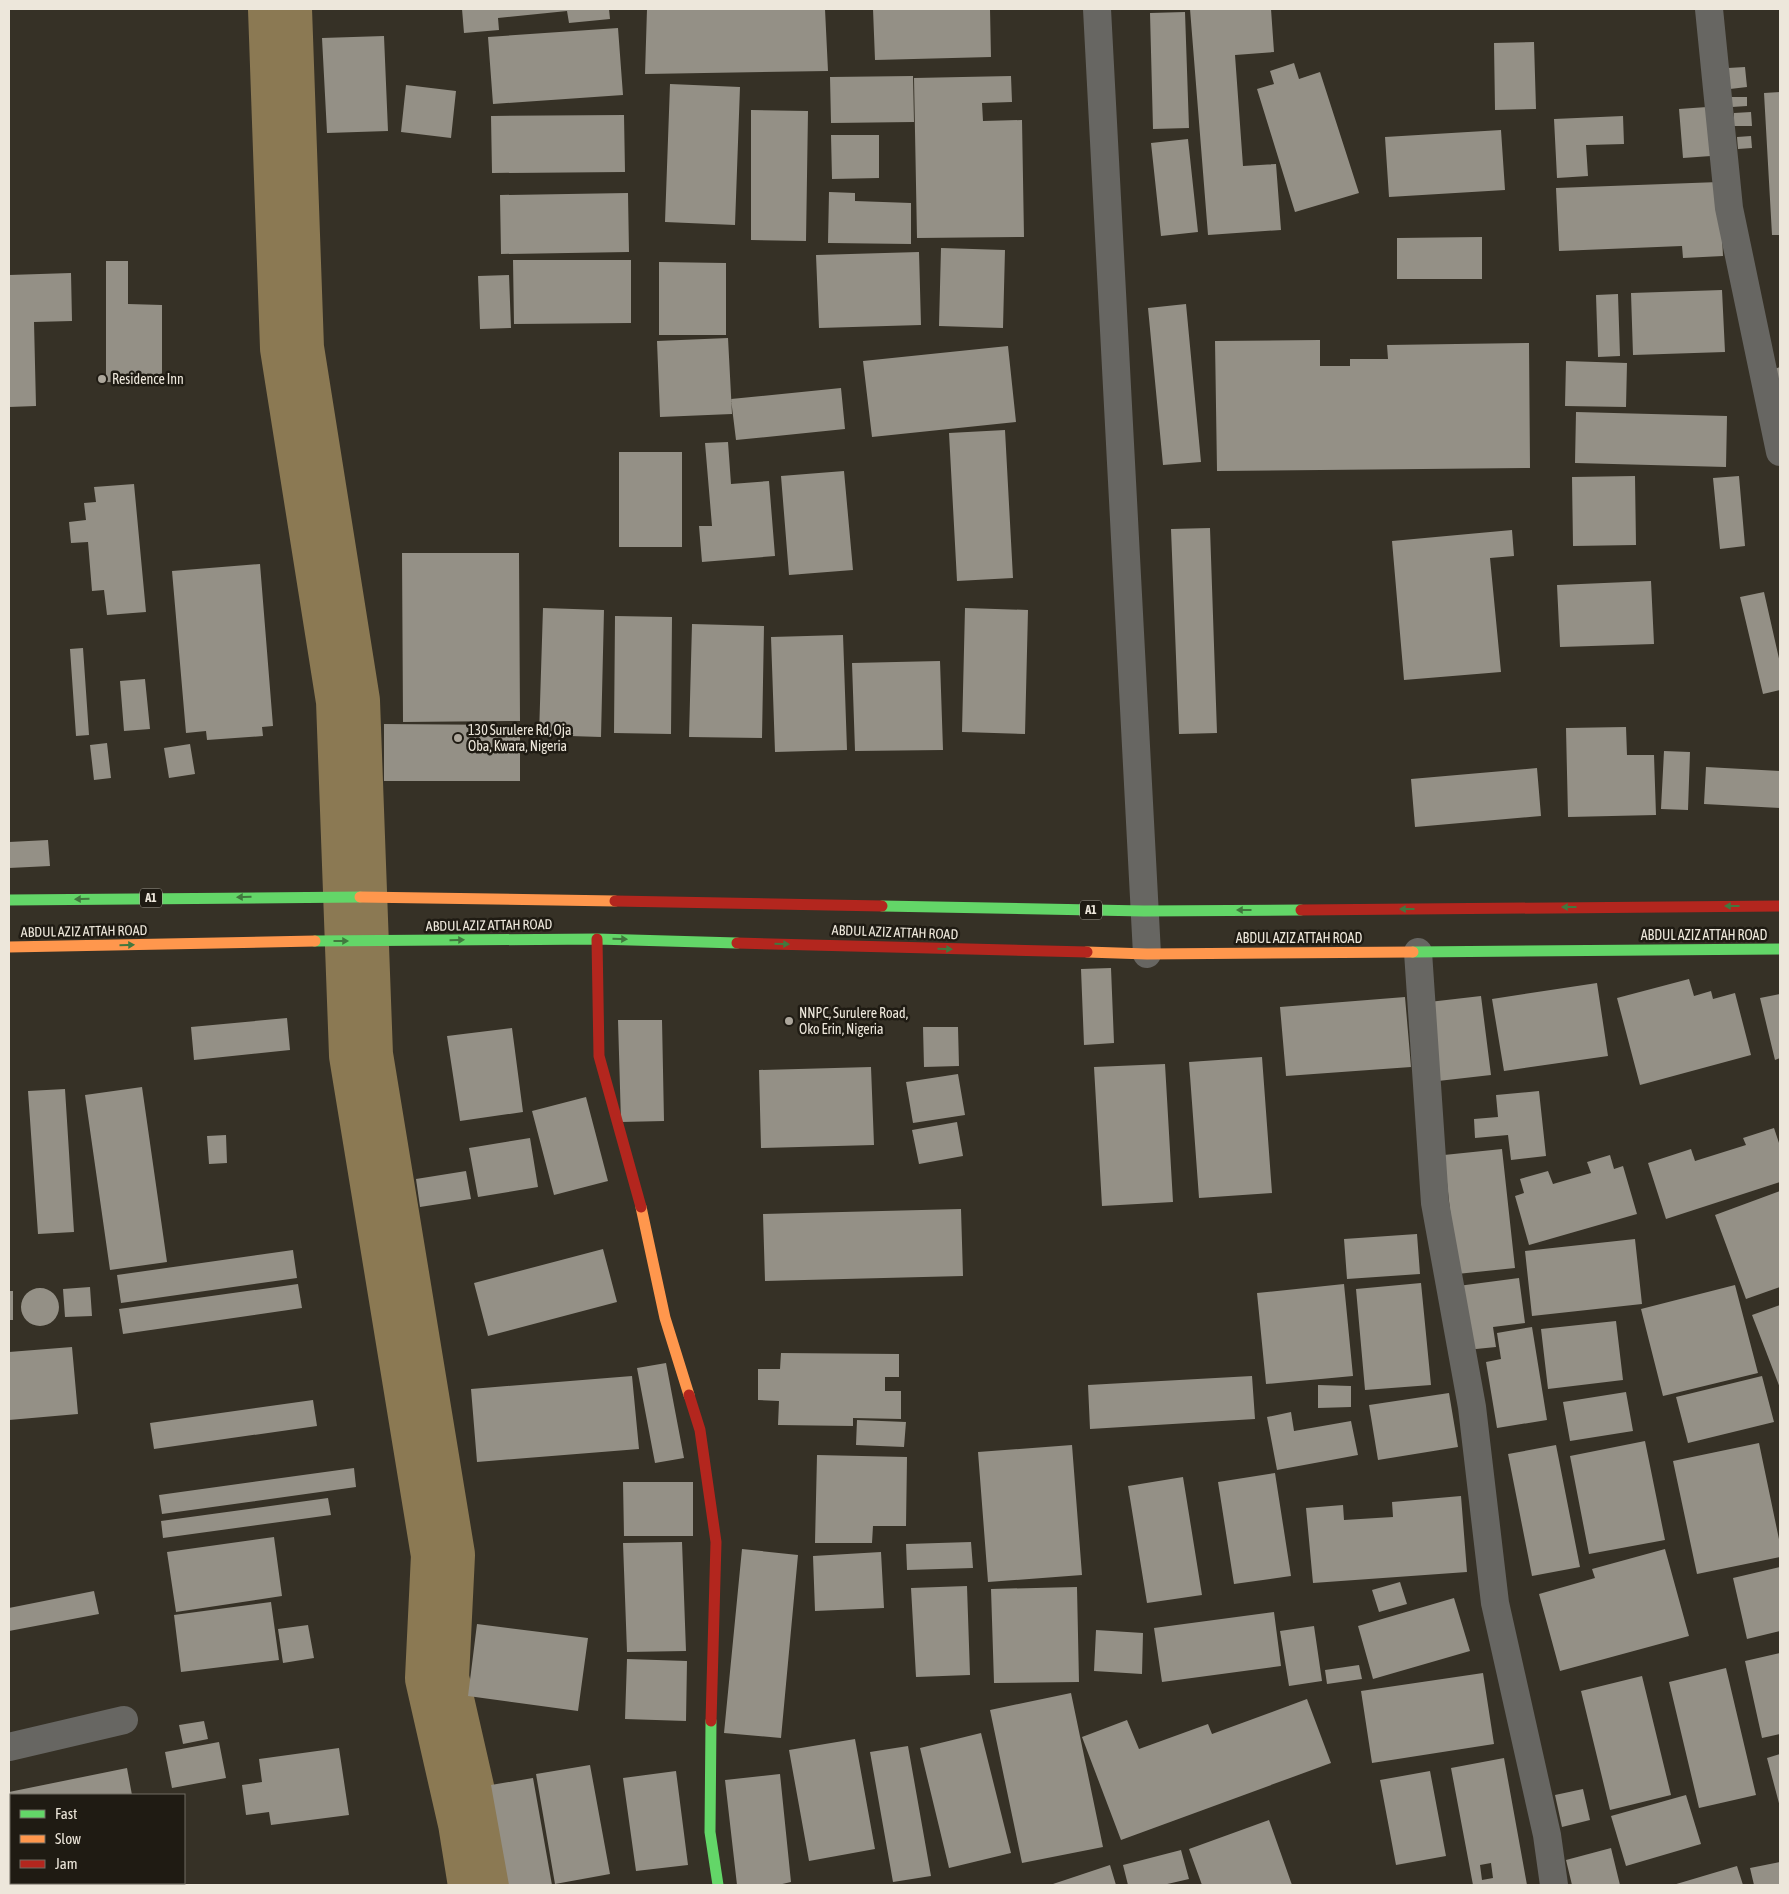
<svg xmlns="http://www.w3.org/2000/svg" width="1789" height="1894" font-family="'Asap Condensed',sans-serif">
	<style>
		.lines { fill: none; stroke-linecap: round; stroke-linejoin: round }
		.river { stroke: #8b7953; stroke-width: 64 }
		.building { fill: #949086; fill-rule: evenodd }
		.street { stroke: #676662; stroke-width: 28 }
		.fast { stroke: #63d668; stroke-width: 11 }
		.slow { stroke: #ff974d; stroke-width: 11 }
		.jam { stroke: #b3261e; stroke-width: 11 }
		.oneway { fill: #41783e }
		.poi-dot { fill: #ada79c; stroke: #1f1b13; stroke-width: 2 }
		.labels { text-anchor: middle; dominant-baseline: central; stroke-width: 5; stroke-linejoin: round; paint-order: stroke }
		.shield { fill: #1f1b13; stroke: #afaa9f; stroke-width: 1 }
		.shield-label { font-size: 12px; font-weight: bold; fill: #ede7db }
		.poi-label { font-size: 14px; fill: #ede7db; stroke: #1f1b13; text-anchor: start }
		.street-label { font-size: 14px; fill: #ede7db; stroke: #1f1b13 }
	</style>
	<rect width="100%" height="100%" fill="#363126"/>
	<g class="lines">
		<path class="river" d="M280,9L292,348L348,701L361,1055L443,1555L437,1678L470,1823L480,1885"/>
	</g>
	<path class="building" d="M462,9H609L610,19L569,23L567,11L498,18L499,30L464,33Z
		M647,9H825L828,71L645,74Z
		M873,9H990L991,57L875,60Z
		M1190,9H1271L1274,52L1235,55L1243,166L1276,164L1281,230L1208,235Z
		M1185,12L1189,128L1153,129L1150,13Z
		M618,28L623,95L493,104L488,37Z
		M384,36L388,131L327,133L322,38Z
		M1534,42L1536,109L1495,110L1494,43Z
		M1294,63L1299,79L1320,72L1359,193L1295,212L1257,89L1274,84L1270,71Z
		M1745,67L1747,87L1730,89L1728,68Z
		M913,76L914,122L831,123L830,77Z
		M1011,76L1012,102L982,103L983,121L1022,120L1024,237L917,238L914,78Z
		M670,84L740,87L735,225L665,222Z
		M406,85L456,91L451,138L401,132Z
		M1780,92V235H1772L1764,93Z
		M1731,97H1747V106L1732,107Z
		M1707,107L1711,156L1683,158L1679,109Z
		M751,110L808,111L806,241L751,240Z
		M1751,112L1752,126H1734V113Z
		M624,115L625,172L492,173L491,116Z
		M1623,116L1624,144L1586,145L1588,176L1557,178L1554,119Z
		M1501,130L1505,190L1389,197L1385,137Z
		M831,135H879V178L832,179Z
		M1751,136L1752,148L1738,149L1737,137Z
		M1188,139L1198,232L1161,236L1151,143Z
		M1719,182L1723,256L1683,258L1682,246L1559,251L1556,188Z
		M829,192L855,193V201L911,203V244L828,243Z
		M628,193L629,252L501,254L500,195Z
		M1482,237V279H1397V238Z
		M941,248L1005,250L1003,328L939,326Z
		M919,252L921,325L819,328L816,255Z
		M513,260H631V323L514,324Z
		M106,261H128V304L162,305V383L106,382Z
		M659,262L726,263V335H659Z
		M71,273L72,321L34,322L36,406L9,407V275Z
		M509,275L511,328L480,329L478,276Z
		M1722,290L1725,352L1633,355L1631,293Z
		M1618,294L1620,356L1598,357L1596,295Z
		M1186,304L1201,462L1163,465L1148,308Z
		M728,338L732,414L660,417L657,341Z
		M1320,340V366H1350V359H1388L1387,345L1529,343L1530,468L1217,471L1215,341Z
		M1008,346L1016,422L872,437L863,361Z
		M1566,361L1627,363L1626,407L1565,406Z
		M1780,367V398L1772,370Z
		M841,388L845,429L736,440L731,399Z
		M1576,412L1727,416L1726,467L1575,463Z
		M1005,430L1013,578L957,581L949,433Z
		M728,442L731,484L769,481L775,556L702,562L699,526H712L705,443Z
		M619,452H682V547H619Z
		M844,471L853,570L789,575L781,476Z
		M1635,476L1636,545L1573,546L1572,477Z
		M1739,476L1745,546L1720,549L1713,478Z
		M134,484L146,612L107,615L104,590L92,591L88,542L71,543L69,522L86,520L84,503L96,502L94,487Z
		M1210,528L1217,733L1179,734L1171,529Z
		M1512,530L1514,556L1490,558L1501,672L1404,680L1392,541Z
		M402,553H519L520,721L403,722Z
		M260,564L273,726L262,727L263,736L207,740L206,731L186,733L172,571Z
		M1651,581L1654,644L1560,647L1557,585Z
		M1764,592L1780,663V690L1763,694L1740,597Z
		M543,608L604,610L601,737L539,735Z
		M965,608L1028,610L1025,734L962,732Z
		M615,616L672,617L671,734L614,733Z
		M692,624L764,626L762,738L689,737Z
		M843,635L847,750L775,752L771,637Z
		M83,648L89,735L76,736L70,649Z
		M940,661L943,750L855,751L852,663Z
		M145,679L150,729L124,731L120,681Z
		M384,724L520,725V781H384Z
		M1626,727L1627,755H1654L1656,815L1568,817L1566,728Z
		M107,743L111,778L94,780L90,745Z
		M190,744L195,774L169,778L164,748Z
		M1664,751L1690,752L1688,810L1661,809Z
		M1706,767L1780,771V808L1704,804Z
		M1537,768L1541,816L1415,827L1411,779Z
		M48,840L50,866L9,868V842Z
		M1111,968L1114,1043L1084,1045L1081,969Z
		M1689,979L1694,996L1711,991L1713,999L1735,993L1751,1055L1640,1085L1617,998Z
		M1597,983L1608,1056L1504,1071L1492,999Z
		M1780,994V1058L1775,1060L1760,998Z
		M1481,996L1491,1075L1438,1081L1429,1002Z
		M1405,997L1411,1067L1286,1076L1280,1007Z
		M287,1018L290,1050L194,1060L191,1027Z
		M618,1020H662L664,1121L621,1122Z
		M923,1027H958L959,1066L924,1067Z
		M512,1028L523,1112L460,1121L447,1036Z
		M1262,1057L1272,1193L1199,1198L1189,1062Z
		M1165,1064L1173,1202L1102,1206L1094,1067Z
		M871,1067L874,1145L761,1148L759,1070Z
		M958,1074L965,1115L913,1123L906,1082Z
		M142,1087L167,1262L110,1270L85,1095Z
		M65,1089L74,1232L38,1234L28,1091Z
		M1539,1091L1546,1156L1511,1160L1508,1135L1475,1138L1474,1119L1498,1117L1496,1095Z
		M586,1097L608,1181L554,1195L532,1111Z
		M957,1122L963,1156L919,1164L912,1130Z
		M1774,1128L1780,1146V1182L1666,1219L1648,1163L1691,1149L1695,1161L1746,1145L1743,1138Z
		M226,1135L227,1163L209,1164L207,1136Z
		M530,1138L538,1187L478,1197L469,1148Z
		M1502,1149L1515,1268L1457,1274L1444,1155Z
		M1610,1155L1614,1169L1623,1166L1637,1214L1529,1245L1515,1196L1524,1193L1520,1179L1548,1171L1553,1184L1591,1173L1587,1162Z
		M466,1171L471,1199L420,1207L416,1179Z
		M1780,1191V1287L1746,1299L1715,1215Z
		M961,1209L963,1276L765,1281L763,1214Z
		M1417,1234L1420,1274L1347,1279L1344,1239Z
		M1635,1239L1642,1304L1532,1316L1525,1251Z
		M603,1249L617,1302L488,1336L474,1283Z
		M293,1250L297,1278L121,1303L117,1275Z
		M1519,1278L1525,1323L1493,1327L1496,1347L1466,1350L1458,1286Z
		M1421,1283L1431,1385L1365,1390L1356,1289Z
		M298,1284L302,1308L123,1334L119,1309Z
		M1344,1284L1353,1376L1266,1384L1257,1293Z
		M1735,1285L1758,1373L1663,1396L1641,1309Z
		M90,1287L92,1316L65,1317L63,1289Z
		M21 1307a19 19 0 1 1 38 0a19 19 0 1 1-38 0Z
		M9,1291H13V1320H9Z
		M1780,1305V1388L1752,1315Z
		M1616,1321L1623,1380L1548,1389L1541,1329Z
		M1532,1327L1547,1420L1497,1428L1486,1362L1501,1359L1497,1333Z
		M72,1347L78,1414L9,1420V1352Z
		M781,1353L899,1354V1377H885V1391H901V1419L853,1418V1426L778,1425L779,1401L758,1400V1369H780Z
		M666,1363L684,1458L655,1463L637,1368Z
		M632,1376L639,1449L477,1462L471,1389Z
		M1252,1376L1255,1419L1090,1429L1088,1385Z
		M1762,1376L1774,1422L1688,1443L1676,1397Z
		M1318,1385L1351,1386V1407L1318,1408Z
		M1626,1392L1633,1431L1570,1441L1563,1402Z
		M1449,1393L1458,1447L1378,1460L1369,1405Z
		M313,1400L317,1426L154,1449L150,1423Z
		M1291,1412L1294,1431L1351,1421L1358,1455L1277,1470L1267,1417Z
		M857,1420L906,1422L904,1447L856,1445Z
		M1645,1441L1665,1540L1589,1554L1570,1456Z
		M1759,1443L1780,1544V1557L1697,1574L1673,1461Z
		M1072,1445L1082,1575L988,1582L978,1452Z
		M1556,1445L1580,1567L1532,1576L1508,1454Z
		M817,1455L907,1457L906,1526H873L872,1543H815Z
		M354,1468L356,1487L162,1514L159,1495Z
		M1275,1473L1291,1576L1234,1584L1218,1482Z
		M1183,1477L1202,1595L1147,1603L1128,1486Z
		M623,1482H693V1536H624Z
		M1461,1496L1467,1572L1313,1583L1306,1508L1343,1505L1344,1520L1393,1517L1392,1502Z
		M328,1498L331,1515L163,1538L161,1521Z
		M274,1537L282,1596L176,1612L167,1552Z
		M682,1542L686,1651L627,1652L623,1543Z
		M971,1542L973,1568L907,1570L906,1544Z
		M742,1549L798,1555L781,1738L724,1733Z
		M1665,1549L1689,1636L1560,1671L1539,1594L1595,1578L1592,1569Z
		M881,1552L884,1608L815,1611L813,1556Z
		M1780,1567V1631L1747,1639L1733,1578Z
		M1400,1582L1407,1604L1379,1612L1372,1590Z
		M967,1586L970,1675L916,1677L911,1588Z
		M1077,1587L1079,1682L994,1683L991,1589Z
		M94,1591L99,1614L9,1631V1608Z
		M1454,1598L1470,1651L1373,1679L1358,1626Z
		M271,1602L279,1660L181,1672L174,1615Z
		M1274,1612L1281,1666L1162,1682L1154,1628Z
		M477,1624L588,1638L578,1711L468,1696Z
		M308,1625L314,1658L283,1663L278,1629Z
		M1314,1626L1322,1681L1289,1686L1280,1631Z
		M1096,1630L1143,1633L1142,1674L1094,1671Z
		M1780,1653V1734L1762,1738L1745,1661Z
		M627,1659L687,1661L686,1721L625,1719Z
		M1359,1665L1362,1679L1327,1684L1325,1670Z
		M1726,1668L1756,1795L1699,1808L1669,1682Z
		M1483,1673L1494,1744L1372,1763L1361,1691Z
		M1642,1676L1671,1795L1610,1810L1581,1691Z
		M1071,1693L1103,1847L1022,1863L990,1710Z
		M1307,1699L1331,1763L1121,1840L1082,1737L1127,1720L1139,1749L1208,1724L1212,1734Z
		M204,1721L208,1739L183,1744L179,1725Z
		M981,1733L1011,1853L949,1868L920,1748Z
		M855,1739L875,1849L809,1861L789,1750Z
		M219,1742L226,1778L172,1788L165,1752Z
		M908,1746L931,1876L893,1882L870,1752Z
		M339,1748L349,1815L271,1825L269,1812L246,1815L242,1785L262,1782L259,1759Z
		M1780,1754V1807L1767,1758Z
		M1504,1758L1527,1885H1473L1451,1768ZM1491,1863L1493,1878L1482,1880L1480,1865Z
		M590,1765L610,1874L555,1884L536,1774Z
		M127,1768L132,1795H11V1858H9V1792Z
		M676,1771L688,1865L636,1871L623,1778Z
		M1430,1771L1446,1856L1396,1865L1380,1780Z
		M780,1774L791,1882L778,1885H737L725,1780Z
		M533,1778L552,1885H509L491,1785Z
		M1583,1789L1590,1820L1562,1827L1555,1795Z
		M1686,1795L1701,1844L1626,1866L1611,1816Z
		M1269,1820L1292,1885H1202L1189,1849Z
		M1611,1848L1620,1885H1572L1566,1860Z
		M1181,1850L1189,1879L1163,1885H1128L1123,1865Z
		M1780,1862V1885H1754L1750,1868Z
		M1110,1865L1116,1885H1050Z
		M1737,1866L1743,1885H1673Z"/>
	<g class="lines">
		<path class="street" d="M1097,9L1147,954
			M1709,9L1729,208L1780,452
			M1418,952L1435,1203L1472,1407L1495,1603L1547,1835L1554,1885
			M9,1747L124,1720"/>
		<path class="fast" d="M9,900L360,897
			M882,906L1144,911L1301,910
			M315,941L597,939L737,943
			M1413,952L1780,949
			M711,1721L710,1832L718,1885"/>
		<path class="slow" d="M360,897L615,901
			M9,947L315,941
			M1087,952L1147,954L1413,952
			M641,1207L665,1318L689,1395"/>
		<path class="jam" d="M615,901L882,906
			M1301,910L1780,906
			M597,939L599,1056L641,1207
			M737,943L1087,952
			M689,1395L700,1430L716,1542L711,1721"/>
	</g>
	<defs><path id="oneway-solid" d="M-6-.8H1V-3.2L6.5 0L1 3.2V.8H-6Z" transform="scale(1.25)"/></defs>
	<g class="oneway">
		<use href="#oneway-solid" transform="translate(244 897) rotate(179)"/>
		<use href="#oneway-solid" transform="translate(82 899) rotate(179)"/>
		<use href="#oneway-solid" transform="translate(1732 906) rotate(180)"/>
		<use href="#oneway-solid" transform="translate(1569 907) rotate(180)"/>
		<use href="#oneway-solid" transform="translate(1407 909) rotate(180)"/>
		<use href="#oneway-solid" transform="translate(1244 910) rotate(180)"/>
		<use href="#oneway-solid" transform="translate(620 939) rotate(2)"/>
		<use href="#oneway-solid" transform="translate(457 940) rotate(-1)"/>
		<use href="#oneway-solid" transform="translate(341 941)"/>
		<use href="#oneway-solid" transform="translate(782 944) rotate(2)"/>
		<use href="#oneway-solid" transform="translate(127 945) rotate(-1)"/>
		<use href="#oneway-solid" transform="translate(945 949) rotate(2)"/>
	</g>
	<g class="poi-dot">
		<circle cx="102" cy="379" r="5"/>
		<circle cx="458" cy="738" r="5"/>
		<circle cx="789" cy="1021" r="5"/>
	</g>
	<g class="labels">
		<g class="shield">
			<rect x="140" y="888.5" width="22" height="19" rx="4"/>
			<rect x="1080" y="900.5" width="22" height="19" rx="4"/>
		</g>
		<g class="shield-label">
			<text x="151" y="898">A1</text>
			<text x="1091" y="910">A1</text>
		</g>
		<g class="poi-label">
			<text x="112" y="379">Residence Inn</text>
			<text x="468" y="730">130 Surulere Rd, Oja<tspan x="468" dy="16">Oba, Kwara, Nigeria</tspan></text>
			<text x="799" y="1013">NNPC, Surulere Road,<tspan x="799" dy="16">Oko Erin, Nigeria</tspan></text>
		</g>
		<g class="street-label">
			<text transform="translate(489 925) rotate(-1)">ABDUL AZIZ ATTAH ROAD</text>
			<text transform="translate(84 931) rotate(-1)">ABDUL AZIZ ATTAH ROAD</text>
			<text transform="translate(895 932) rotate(2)">ABDUL AZIZ ATTAH ROAD</text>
			<text x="1704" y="935">ABDUL AZIZ ATTAH ROAD</text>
			<text x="1299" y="938">ABDUL AZIZ ATTAH ROAD</text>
		</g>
	</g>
	<rect width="1789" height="1894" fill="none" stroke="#ede7db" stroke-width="20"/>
	<rect x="10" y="1794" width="175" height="90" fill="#1f1b13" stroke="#716d63"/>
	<rect x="20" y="1810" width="25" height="8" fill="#63d668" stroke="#716d63"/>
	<text x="55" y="1819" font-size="15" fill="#ede7db">Fast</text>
	<rect x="20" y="1835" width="25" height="8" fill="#ff974d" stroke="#716d63"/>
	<text x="55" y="1844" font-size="15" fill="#ede7db">Slow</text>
	<rect x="20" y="1860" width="25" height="8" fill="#b3261e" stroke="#716d63"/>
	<text x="55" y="1869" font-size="15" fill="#ede7db">Jam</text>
</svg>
